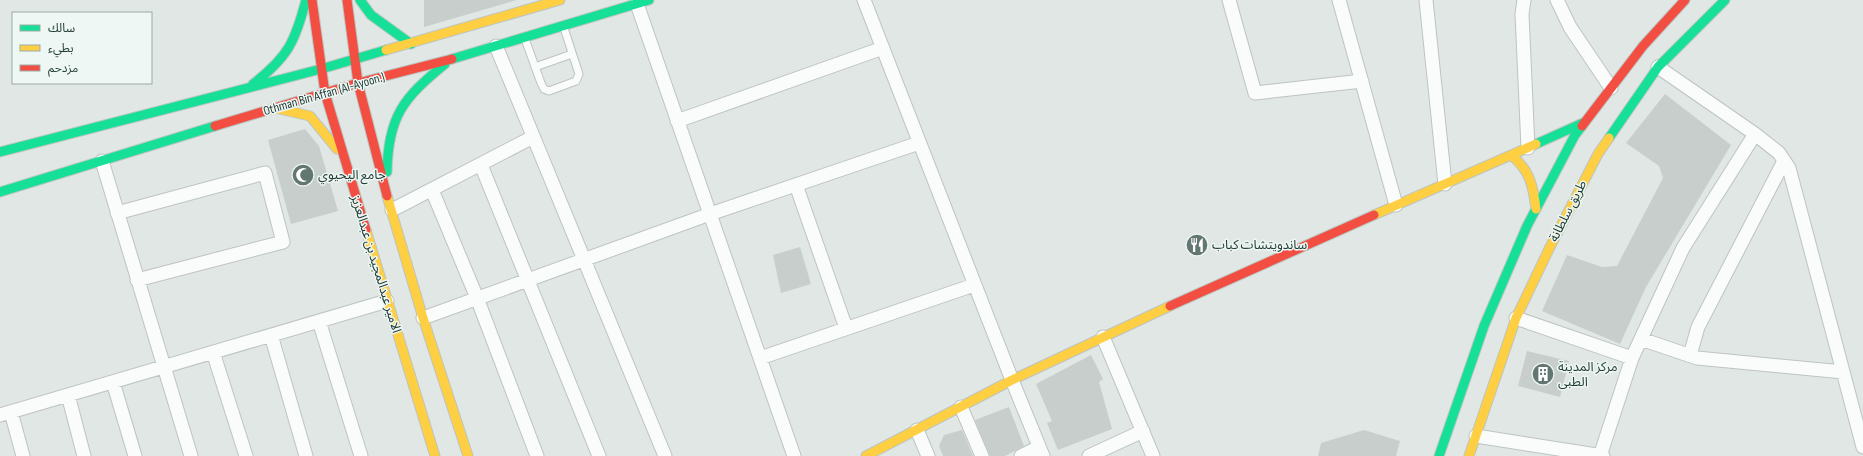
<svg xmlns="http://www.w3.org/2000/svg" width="1863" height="456" font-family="'Sofia Sans Condensed','Noto Sans Arabic',sans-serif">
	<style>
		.building { fill: #c8cecc }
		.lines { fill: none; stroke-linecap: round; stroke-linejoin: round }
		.lane-casing { stroke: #bdc4c1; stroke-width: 9 }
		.street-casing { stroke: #bdc4c1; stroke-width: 15 }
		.fast-casing { stroke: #bcc5c2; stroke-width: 11 }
		.slow-casing { stroke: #bcc5c2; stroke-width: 11 }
		.jam-casing { stroke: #bcc5c2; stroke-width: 11 }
		.lane { stroke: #fafbfb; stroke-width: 7 }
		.street { stroke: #fafbfb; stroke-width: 13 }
		.fast { stroke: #16e098; stroke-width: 9 }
		.slow { stroke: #ffcf43; stroke-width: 9 }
		.jam { stroke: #f24e42; stroke-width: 9 }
		.labels { text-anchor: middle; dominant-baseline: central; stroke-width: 3; stroke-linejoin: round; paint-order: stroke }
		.street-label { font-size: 13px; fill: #1f3a34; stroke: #eef7f3 }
		.poi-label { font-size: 13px; fill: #1f3a34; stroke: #eef7f3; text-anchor: start }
	</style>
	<rect width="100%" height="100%" fill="#e0e7e4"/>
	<path class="building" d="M424,0H517L424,27Z
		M1665,94L1731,145L1646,287L1620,344L1542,311L1567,255L1602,267L1617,266L1663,178L1659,166L1626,143Z
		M305,129L319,146L338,211L291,224L268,140Z
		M800,247L811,284L781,293L773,255Z
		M1527,351L1569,361L1560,397L1518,386Z
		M1091,355L1103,379L1099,382L1112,429L1058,450L1047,423L1052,421L1036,384Z
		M1009,407L1024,446L1005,456H990L975,420Z
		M962,430L973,456H943L939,446L944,435Z
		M1364,430L1400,441L1396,456H1318L1321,443Z"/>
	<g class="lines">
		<g class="lane-casing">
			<path id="lane" d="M525,39L541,83L544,89L549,91L576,81L579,74L564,28
				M535,67L572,54"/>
		</g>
		<g class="street-casing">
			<path id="street" d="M864,0L1012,380L1043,456
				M1229,0L1255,93L1362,81
				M1339,0L1396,205
				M1426,0L1445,184
				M1524,0L1522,14L1528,148
				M1557,0L1570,27L1611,88
				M637,4L794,456
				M496,46L665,456
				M1658,67L1755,134L1779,153L1789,168L1863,447
				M677,121L883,48
				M102,161L191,456
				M481,165L599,456
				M796,185L846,328
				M432,190L477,298L537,456
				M392,210L533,137
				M117,213L265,173L283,242L137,280
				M423,318L710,214L919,143
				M1516,318L1632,358
				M319,321L361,456
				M271,335L306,456
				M1103,337L1153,456
				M1641,339L1697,358L1843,372
				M213,352L246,456
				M1690,355L1698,327L1784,161
				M760,358L974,285
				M113,382L135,456
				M68,395L84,456
				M961,407L982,456
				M11,412L23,456
				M0,415L387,301
				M917,430L928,456
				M1476,436L1603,456
				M1021,456L1039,447
				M1089,456L1143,431
				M1600,456L1632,358L1683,248L1755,134"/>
		</g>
		<g class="fast-casing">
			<path id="fast" d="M360,0L371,15L411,44
				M452,59L649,0
				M253,84C288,57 295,42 306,0
				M1609,138L1658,67L1725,0
				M1536,144L1585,122
				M0,152L321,69L386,50
				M387,172C388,117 403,98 445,64
				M0,192L215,126
				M1439,456L1484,326L1527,226L1575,135L1582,126"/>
		</g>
		<g class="slow-casing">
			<path id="slow" d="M386,50L560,0
				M275,108L310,116L337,149
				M1511,155C1530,170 1533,186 1536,209
				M387,196L423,318L468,456
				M1374,215L1536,144
				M366,230L435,456
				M866,456L1012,380L1170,306
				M1469,456L1516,318L1550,247L1598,154L1609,138"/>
		</g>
		<g class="jam-casing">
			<path id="jam" d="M312,0L325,93L366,230
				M347,0L358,83L387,196
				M215,126L358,83L452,59
				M1582,126L1643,46L1685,0
				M1170,306L1374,215"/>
		</g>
		<use href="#lane" class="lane"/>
		<use href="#street" class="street"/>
		<use href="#fast" class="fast"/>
		<use href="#slow" class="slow"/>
		<use href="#jam" class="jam"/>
	</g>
	<defs>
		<g id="mosque-disc" transform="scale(1.15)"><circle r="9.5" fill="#637772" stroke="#eef7f3"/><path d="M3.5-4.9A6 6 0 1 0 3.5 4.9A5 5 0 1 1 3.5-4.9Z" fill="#fff"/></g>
		<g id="restaurant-disc" transform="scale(1.15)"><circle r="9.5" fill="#637772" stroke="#eef7f3"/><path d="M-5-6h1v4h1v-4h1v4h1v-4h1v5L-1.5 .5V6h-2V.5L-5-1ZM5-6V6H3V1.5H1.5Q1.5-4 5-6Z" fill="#fff"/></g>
		<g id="building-disc" transform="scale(1.15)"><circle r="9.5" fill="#637772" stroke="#eef7f3"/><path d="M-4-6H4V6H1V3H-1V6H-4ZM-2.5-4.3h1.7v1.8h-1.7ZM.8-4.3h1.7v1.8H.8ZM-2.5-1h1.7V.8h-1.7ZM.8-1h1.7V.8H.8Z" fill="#fff"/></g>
	</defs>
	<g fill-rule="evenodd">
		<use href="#mosque-disc" x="303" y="175"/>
		<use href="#restaurant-disc" x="1197" y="245"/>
		<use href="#building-disc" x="1543" y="374"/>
	</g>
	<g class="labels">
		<g class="street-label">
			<text transform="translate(324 94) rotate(-16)">Othman Bin Affan (Al-Ayoon.)</text>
			<text transform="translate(1568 211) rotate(-63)">طريق سلطانة</text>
			<text transform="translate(376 264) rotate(73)">الامير عبدالمجيد بن عبدالعزيز</text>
		</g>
		<g class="poi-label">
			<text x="318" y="175">جامع اليحيوي</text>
			<text x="1212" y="245">ساندويتشات كباب</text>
			<text x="1558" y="367">مرکز المدینة<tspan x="1558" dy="15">الطبی</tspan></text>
		</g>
	</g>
	<rect x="12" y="12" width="140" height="72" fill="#eef7f3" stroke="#9baba7"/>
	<rect x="20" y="25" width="20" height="6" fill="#16e098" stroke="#9baba7"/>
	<text x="48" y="32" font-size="12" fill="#1f3a34">سالك</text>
	<rect x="20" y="45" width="20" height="6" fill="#ffcf43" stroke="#9baba7"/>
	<text x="48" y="52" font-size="12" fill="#1f3a34">بطيء</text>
	<rect x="20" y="65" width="20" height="6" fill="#f24e42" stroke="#9baba7"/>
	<text x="48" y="72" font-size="12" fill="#1f3a34">مزدحم</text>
</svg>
